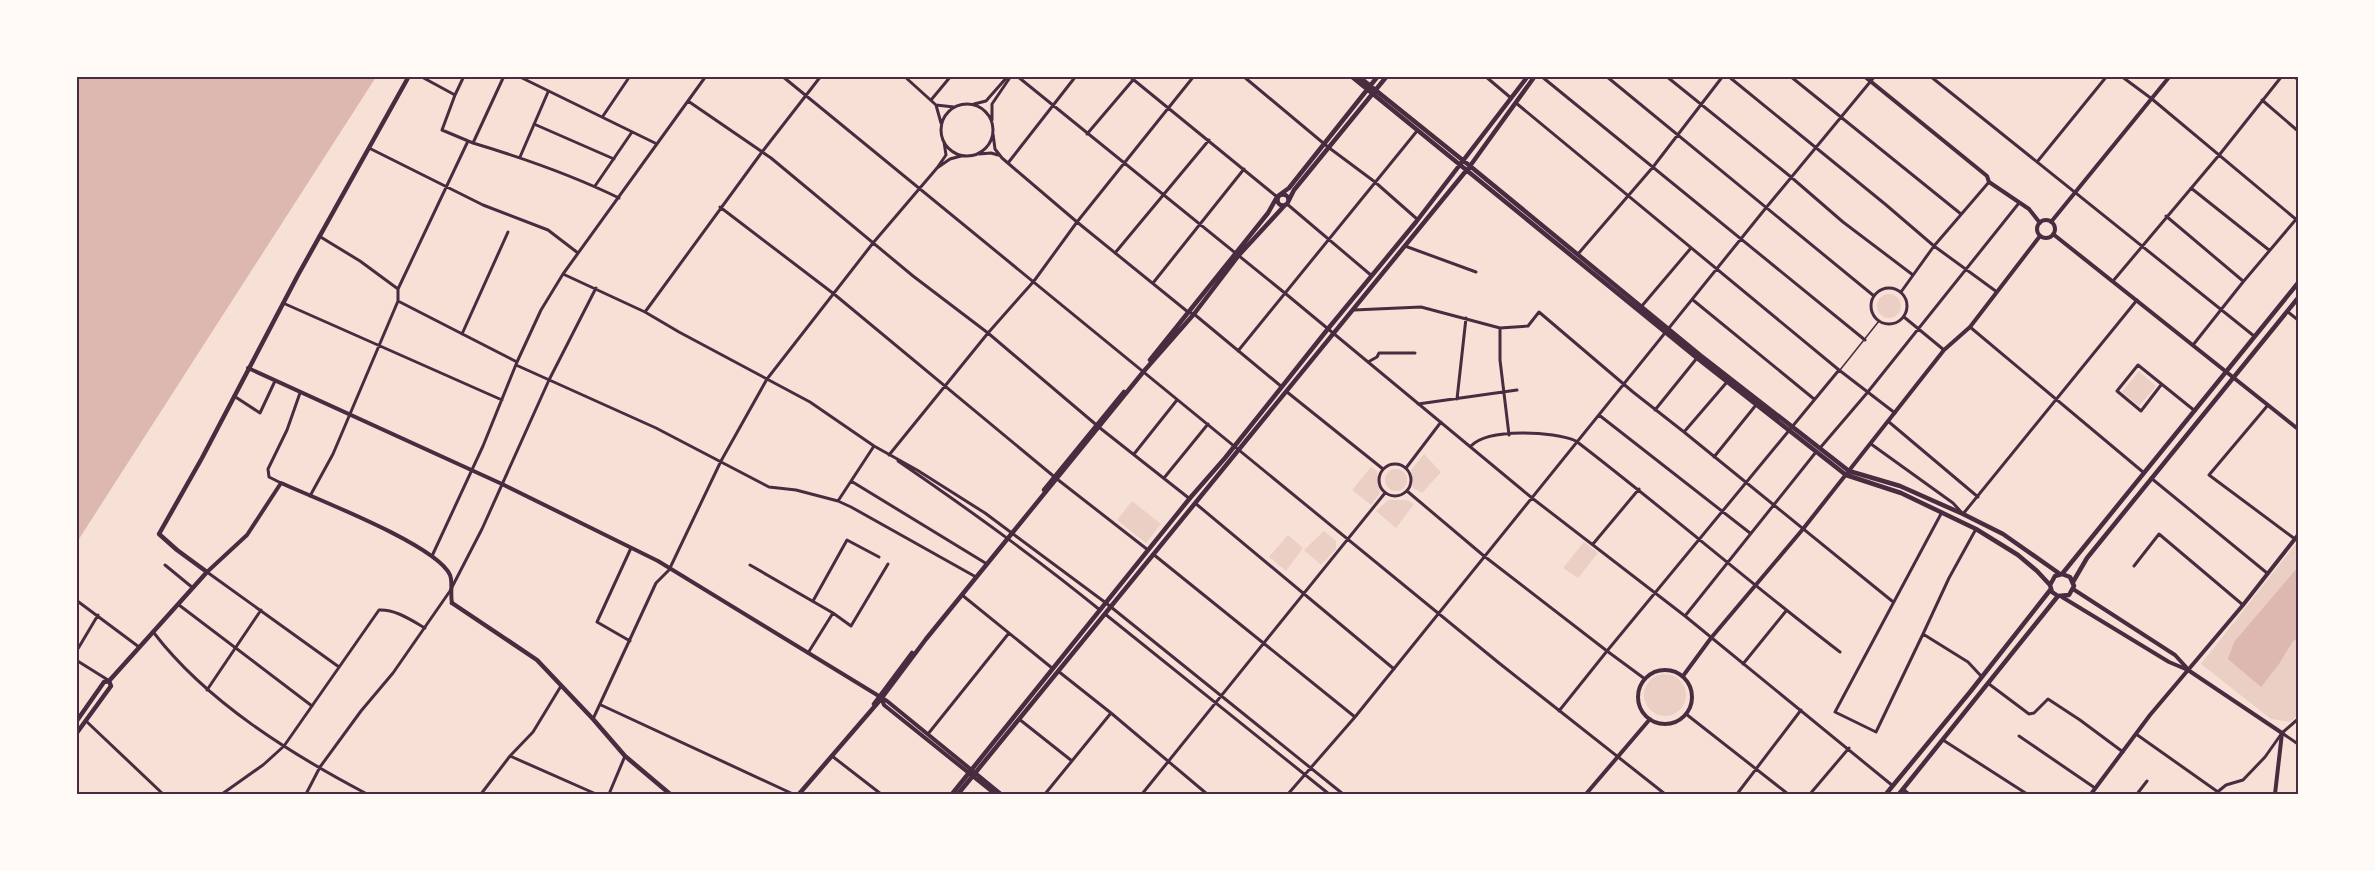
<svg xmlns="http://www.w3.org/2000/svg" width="2375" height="871" font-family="Montserrat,sans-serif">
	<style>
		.green { fill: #ebcfc5 }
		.water { fill: #dcb8b0 }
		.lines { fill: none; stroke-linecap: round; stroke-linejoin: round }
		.service { stroke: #4a2c40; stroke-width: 1.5 }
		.minor { stroke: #4a2c40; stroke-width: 3 }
		.tertiary { stroke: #4a2c40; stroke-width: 4 }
		.secondary { stroke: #4a2c40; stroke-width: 4.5 }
		.primary { stroke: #4a2c40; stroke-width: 4.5 }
		.neatline { fill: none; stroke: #4a2c40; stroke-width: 2 }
	</style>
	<rect width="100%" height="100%" fill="#f7e1d7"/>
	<path class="green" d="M1877 306a12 12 0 1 1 24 0a12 12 0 1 1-24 0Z
		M2139,371L2156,386L2139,406L2122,392Z
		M1424,454L1441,472L1422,493L1413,488L1411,470Z
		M1371,467L1377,471L1380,493L1371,505L1352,490Z
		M1385 480a11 11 0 1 1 22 0a11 11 0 1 1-22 0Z
		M1388,500H1407L1414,504L1396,528L1376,511Z
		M1132,501L1161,524L1146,543L1117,520Z
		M1324,531L1336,541V549L1321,565L1304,550Z
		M1288,535L1303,548L1286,571L1269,557Z
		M2298,541V714L2291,722L2271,719L2201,664Z
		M1584,542L1598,553L1578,578L1563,568Z
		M1644 695a21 21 0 1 1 42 0a21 21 0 1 1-42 0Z"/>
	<path class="water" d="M77,76L376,77L77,542L76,77Z
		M2298,567V639L2293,641L2279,664L2261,687L2228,659L2234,642Z"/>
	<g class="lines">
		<path class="service" d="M1840,370L1879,321"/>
		<path class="minor" d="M420,76L455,95L464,76
			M504,76L473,143C523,158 572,175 619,198
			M518,76L657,144
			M782,76L1499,663L1665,794
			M904,76L936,105L954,107
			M1017,76L1286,294L1532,498L1685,616L1893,786
			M1129,76L1276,196
			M1243,76L1328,147L1375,182L1417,219
			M1485,76L1511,98
			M1541,76L1865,340
			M1606,76L1874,296
			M1666,76L1791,177L1843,222L1913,275
			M1728,76L1885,204L1934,246L1997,292
			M1790,76L1961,214
			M1930,76L2254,336
			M2121,76L2152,99L2298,221
			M2294,76L2298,80
			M455,95L442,130L473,143
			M931,100L951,76
			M2262,100L2298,131
			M688,101L771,158L913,276L988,333L1100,428L1190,499
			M1516,103L1839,370L1895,413
			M974,104L986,101L1008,76
			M941 130a26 26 0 1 1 52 0a26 26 0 1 1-52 0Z
			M936,105L941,123
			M603,116L630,76
			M992,120V104L1011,76
			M534,124L614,159
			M993,134L995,149L1002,158L1077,222L1188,312L1194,314L1282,387
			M1087,134L1133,80
			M369,148L483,205L548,230L578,253
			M979,154L991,153L998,155
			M520,157L548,92
			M2037,162L2107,76
			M1008,163L1076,76
			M937,168L950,159L961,156
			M595,186L632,132
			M2191,188L2269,250
			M1287,204L1372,276
			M720,207L834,294L1057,479L1148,550
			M2166,216L2243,281
			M319,236L360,261L398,289V301L517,362
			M1405,246L1476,272
			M1115,253L1209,140
			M1578,254L1653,167L1723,76
			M563,274L645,312L679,332L810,402L874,446L917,470L985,513L1106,603L1343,794
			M2113,281L2220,154L2282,76
			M1153,283L1244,169
			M1871 306a18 18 0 1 1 36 0a18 18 0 1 1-36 0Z
			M398,289L468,141
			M1901,292L1934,246L1989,182
			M1693,300L1814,399
			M283,303L502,400
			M1641,307L1691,248
			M1354,310L1421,307L1500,328L1528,326L1539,312L1633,392L1684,432
			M645,312L762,152L821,76
			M2288,312L2298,320
			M1904,317L1944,350
			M1970,327L2143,472
			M1500,328V360L1509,435
			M462,334L508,232
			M2193,345L2243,282L2298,217
			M1238,351L1417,131
			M1368,362L1377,357L1379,353H1415
			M516,365L656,428L769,487L796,490L838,501L851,507L976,577
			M1727,382L1684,432L1892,601
			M2161,385L2141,411L2117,391L2138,365L2195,411
			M1287,392L1383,469
			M234,396L260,413L275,381
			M1457,399L1466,318
			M1418,404L1517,390
			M2268,405L2209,475L2295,539
			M1655,410L1697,358
			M1599,415L1750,533
			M1889,422L1978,497
			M1871,444L1953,503L1963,514L2137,300
			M1471,446C1488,428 1554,431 1576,441C1666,510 1751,584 1840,652
			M1820,448L1867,393L2019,203
			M1134,454L1177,400
			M889,455L988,333L1034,281L1077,222L1194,76
			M1714,457L1756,405
			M898,461C967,508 1035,557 1100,610
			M1379 480a16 16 0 1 1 32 0a16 16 0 1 1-32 0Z
			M1406,468L1441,422
			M1164,478L1208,424
			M2151,478L2267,573
			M851,481L987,564
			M281,483L269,477L268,469L287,430L300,393
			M1407,491L1484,556L1607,651L1839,370
			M310,496L333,454L398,301
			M838,501L874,446
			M1195,503L1394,669
			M1976,529L1949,578L1923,634L1968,662L1982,677
			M1593,544L1639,489
			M1153,554L1355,717
			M432,556L483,446L517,362L541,310L563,274L706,76
			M165,565L193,588
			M750,565L833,613L851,626L888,564
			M2134,566L2159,534L2243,605
			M207,572L339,667
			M962,595L1052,668
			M76,600L139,647
			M813,601L847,540L879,557
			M179,605L312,706
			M1105,614L1329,794
			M1685,616L1816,452
			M154,633C207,702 291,754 367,794
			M1923,634L1876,732L1835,712L1942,512
			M630,641L597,622L631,548
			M76,652L98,615
			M808,653L833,613
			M76,660L108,680
			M1743,664L1786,611
			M1058,671L1111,713L1207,794
			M1989,684L2029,714L2034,713L2048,699L2080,720L2123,752
			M207,690L261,610
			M601,705L793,794
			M1559,711L1607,651L1645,679
			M1686,714L1788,794
			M593,719L656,583L669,570L721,461L767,379L873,243L937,168L946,155L944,142
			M1019,719L1072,761
			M86,721L163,794
			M2282,733L2298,744
			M928,734L1009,633
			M2136,734L2218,792
			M2019,736L2095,788
			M1943,740L2027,794
			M510,756L596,794
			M832,756L881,794
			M1903,789L1909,794
			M222,794L263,765L284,746L379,610C395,609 411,620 425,628
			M306,794L320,767L361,711L393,673L450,591L482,529L549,380L596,288
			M481,794L510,756L533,732L561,686
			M609,794L625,756
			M1045,794L1111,713
			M1142,794L1385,493
			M1288,794L1355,717L1765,209L1875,76
			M1737,794L1801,710
			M1810,794L1849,748
			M2137,794L2147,781
			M2215,794L2226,785L2243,780L2265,757L2282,733L2298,719"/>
		<path class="tertiary" d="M1864,76L1987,176L1989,182L2029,209L2040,223
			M2037 229a9 9 0 1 1 18 0a9 9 0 1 1-18 0Z
			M2051,222L2170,76
			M2053,234L2298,429
			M248,368L502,484L658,561L887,701L1001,794
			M207,572L247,535L281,483C314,498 437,545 450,575C453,582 450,594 452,603
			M2073,589L2175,655L2186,667
			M2062,597L2169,662L2188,670L2282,733L2275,794
			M1638 697a27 27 0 1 1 54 0a27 27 0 1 1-54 0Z
			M1683,676L1711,638L1803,529L1944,350L1970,327L2040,236
			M882,700L884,705L995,794
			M1586,794L1650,719
			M2091,794L2150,715L2243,605L2298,535"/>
		<path class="secondary" d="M1351,76L1697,358L1846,475L1901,493L1976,529L2018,555L2037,571L2050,585L2052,592L2058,596L2069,595L2074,586L2070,577L2062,574L2055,576L2050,585
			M1358,76L1470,166L1700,355L1849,471L1900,486L1963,514L2003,534L2060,574
			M1277.5 200a5.5 5.5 0 1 1 11 0a5.5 5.5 0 1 1-11 0Z
			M1278,196L1289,188L1378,76
			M1288,202L1294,190L1387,76
			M1150,360L1268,213L1277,197
			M1044,490L1124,392
			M2062,574L2298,283
			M2073,582L2087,558L2298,298
			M452,603L537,660L593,719L625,756L670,794
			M874,704L912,653
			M799,794L881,699L926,639L1144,371L1194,314L1239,255L1285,205
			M952,794L1190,498L1225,458L1327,330L1416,222L1528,76
			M958,794L1470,166L1535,76
			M1886,794L1970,692L2051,589
			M1899,794L2058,596"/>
		<path class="primary" d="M76,722L104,682L109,681L207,572L177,550L159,534L202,458L298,275L409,76
			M76,734L111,686L109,681"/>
	</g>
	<rect width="2375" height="871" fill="none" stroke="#fffaf5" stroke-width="156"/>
	<rect x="78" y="78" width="2219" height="715" class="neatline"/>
</svg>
